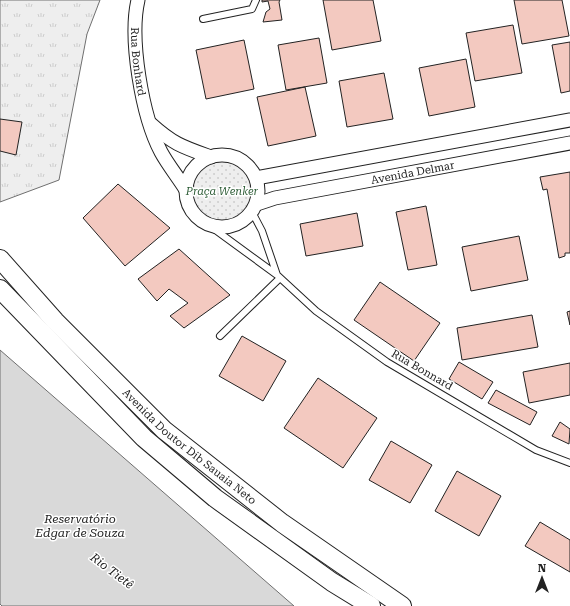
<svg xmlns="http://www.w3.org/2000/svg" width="570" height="606" font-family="'Roboto Serif',serif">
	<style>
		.grass { fill: url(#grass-dots); stroke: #6f6f6f }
		.park { fill: url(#park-tufts); stroke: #6f6f6f }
		.water { fill: #d9d9d9; stroke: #6f6f6f }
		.building { fill: #f3c9c0; stroke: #222 }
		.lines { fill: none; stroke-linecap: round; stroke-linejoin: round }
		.lane-casing { stroke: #222; stroke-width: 8 }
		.street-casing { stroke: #222; stroke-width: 15 }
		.secondary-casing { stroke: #222; stroke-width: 20 }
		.lane { stroke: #fff; stroke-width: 6 }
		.street { stroke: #fff; stroke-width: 13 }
		.secondary { stroke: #fff; stroke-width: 18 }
		.labels { text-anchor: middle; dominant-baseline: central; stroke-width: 3; stroke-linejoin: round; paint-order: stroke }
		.street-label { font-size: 11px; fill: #222; stroke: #fff }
		.park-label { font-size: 11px; font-style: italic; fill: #2f5e38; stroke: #fff }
		.water-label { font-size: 12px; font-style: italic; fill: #222; stroke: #fff }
	</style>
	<defs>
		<pattern id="grass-dots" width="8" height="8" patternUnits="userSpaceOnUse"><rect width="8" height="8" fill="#eee"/><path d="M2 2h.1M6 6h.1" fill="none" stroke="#ccc" stroke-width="1.8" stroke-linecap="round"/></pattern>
		<pattern id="park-tufts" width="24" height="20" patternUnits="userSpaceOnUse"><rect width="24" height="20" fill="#eee"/><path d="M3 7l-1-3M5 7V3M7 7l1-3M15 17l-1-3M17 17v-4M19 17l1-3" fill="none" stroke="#ccc"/></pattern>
	</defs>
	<rect width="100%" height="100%" fill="#fff"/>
	<path class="grass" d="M191 191a31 31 0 1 1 62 0a31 31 0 1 1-62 0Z"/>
	<path class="park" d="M0,0H100L87,34L59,180L0,202Z"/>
	<path class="water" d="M0,350L294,606H2L0,604Z"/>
	<path class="building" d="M262,0H280L279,2L282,20L263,22L266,12L270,9L268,1L262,2Z
		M323,0H373L381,41L332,50Z
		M514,0H562L569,36L522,44Z
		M513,25L522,73L475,81L466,33Z
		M319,38L327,83L286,90L278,45Z
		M244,40L254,89L206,99L196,50Z
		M570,42V91L561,93L552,45Z
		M466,59L475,107L429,116L419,68Z
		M384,73L393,119L347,127L339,81Z
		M305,87L316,136L268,146L257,97Z
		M0,119L22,122L16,155L0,151Z
		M570,172V253H565V256L559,258L547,189L543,190L540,177Z
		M118,184L170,228L125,266L83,218Z
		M426,206L437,265L408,270L396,212Z
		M357,213L363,246L306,256L300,224Z
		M519,236L528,280L471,291L462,247Z
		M179,249L230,295L184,328L170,316L188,303L169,289L157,301L138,279Z
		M380,282L440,323L414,361L354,320Z
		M570,311V325L567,312Z
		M532,315L538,347L462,360L457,328Z
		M242,336L286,361L263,401L219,376Z
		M459,362L493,382L482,399L449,379Z
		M570,363V395L529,403L523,372Z
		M318,378L377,418L343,468L284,428Z
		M496,390L537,412L530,425L488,403Z
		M560,422L570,429L569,444L552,436Z
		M391,441L432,465L410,503L369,480Z
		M457,471L501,496L479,536L435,511Z
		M540,522L570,540V572L525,546Z"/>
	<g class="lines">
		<g class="lane-casing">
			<path id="lane" d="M203,19L252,9L256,0
				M252,212L262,231L277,275
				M210,226L277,275L316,311L387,362L536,450L570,463
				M220,336L280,278"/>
		</g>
		<g class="street-casing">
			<g id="street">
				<path id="s1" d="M138,0C129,39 142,116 161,152C168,165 178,177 186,190"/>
				<path d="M151,124C173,144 183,147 211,157"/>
				<circle cx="222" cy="191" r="36"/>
				<path d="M256,178L570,120"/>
				<path id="s2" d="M257,204L275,198L570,143"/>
			</g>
		</g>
		<g class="secondary-casing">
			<g id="secondary">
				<path id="s3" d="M0,259L55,321L164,430L282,523L402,606"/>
				<path d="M0,289L144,438L215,498L332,582L371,606"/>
			</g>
		</g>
		<use href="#lane" class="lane"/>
		<use href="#street" class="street"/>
		<use href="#secondary" class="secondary"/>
	</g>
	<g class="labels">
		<g class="street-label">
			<text stroke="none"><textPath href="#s1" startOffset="62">Rua Bonhard</textPath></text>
			<text stroke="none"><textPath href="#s2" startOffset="159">Avenida Delmar</textPath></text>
			<text transform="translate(422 370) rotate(30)">Rua Bonnard</text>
			<text stroke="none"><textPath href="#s3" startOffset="267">Avenida Doutor Dib Sauaia Neto</textPath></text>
		</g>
		<g class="park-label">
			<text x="222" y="191">Praça Wenker</text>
		</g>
		<g class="water-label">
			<text x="80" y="519">Reservatório<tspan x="80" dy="14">Edgar de Souza</tspan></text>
			<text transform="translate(112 571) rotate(37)">Rio Tietê</text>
		</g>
	</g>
	<g transform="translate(542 578)" stroke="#ffffff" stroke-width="3" paint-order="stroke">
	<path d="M0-3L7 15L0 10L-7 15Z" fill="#222222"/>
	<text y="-6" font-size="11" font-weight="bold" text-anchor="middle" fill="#222222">N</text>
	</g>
</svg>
